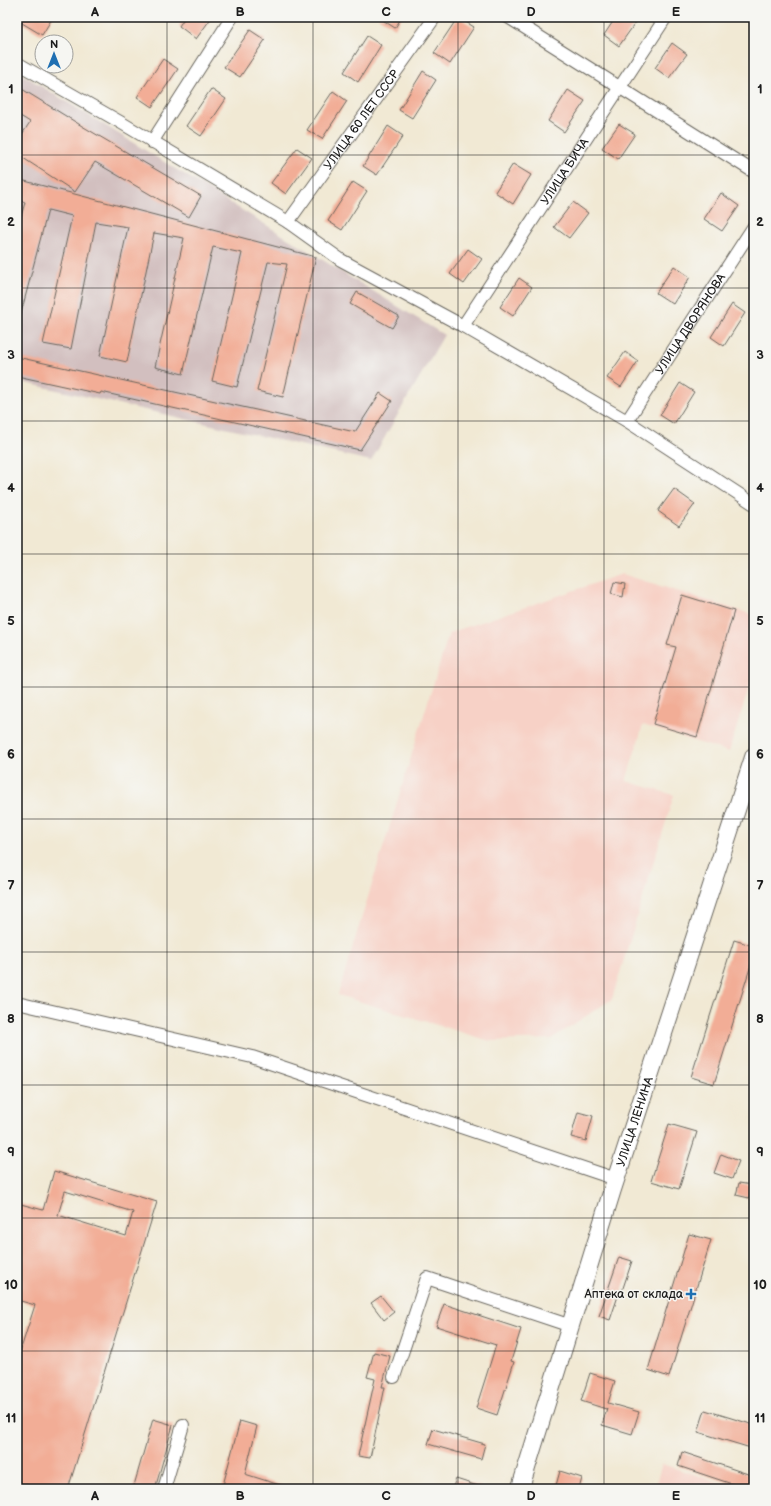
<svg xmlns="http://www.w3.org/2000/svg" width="771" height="1506" font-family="'Balsamiq Sans',sans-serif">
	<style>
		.built { fill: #f7d1c6 }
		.industrial { fill: #d2bfbf }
		.building { fill: #f2ad96; fill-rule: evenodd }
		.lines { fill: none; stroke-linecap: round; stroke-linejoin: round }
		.street-casing { stroke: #67645c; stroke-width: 14 }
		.secondary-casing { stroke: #67645c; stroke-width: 19 }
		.street { stroke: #fff; stroke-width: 12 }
		.secondary { stroke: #fff; stroke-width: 17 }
		.grid { fill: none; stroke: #1c1c1c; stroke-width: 1; stroke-opacity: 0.55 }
		.poi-dot { fill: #1f6fb2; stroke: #f6f6f2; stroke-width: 1.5 }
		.labels { text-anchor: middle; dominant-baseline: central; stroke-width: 3; stroke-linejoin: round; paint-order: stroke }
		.street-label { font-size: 12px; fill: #1c1c1c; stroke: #f6f6f2 }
		.poi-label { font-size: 12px; fill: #1c1c1c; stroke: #f6f6f2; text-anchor: end }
		.neatline { fill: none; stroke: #1c1c1c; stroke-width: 1.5 }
		.grid-label { font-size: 13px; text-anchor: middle; font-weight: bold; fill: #1c1c1c }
	</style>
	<rect width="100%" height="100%" fill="#f6f6f2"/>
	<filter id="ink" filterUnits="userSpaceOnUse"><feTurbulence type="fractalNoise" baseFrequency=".025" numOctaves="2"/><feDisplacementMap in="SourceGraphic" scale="8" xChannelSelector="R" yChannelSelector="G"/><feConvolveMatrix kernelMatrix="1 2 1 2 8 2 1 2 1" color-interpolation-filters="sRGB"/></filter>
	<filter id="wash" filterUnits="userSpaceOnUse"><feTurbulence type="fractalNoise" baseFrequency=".012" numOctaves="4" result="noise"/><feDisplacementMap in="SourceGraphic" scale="16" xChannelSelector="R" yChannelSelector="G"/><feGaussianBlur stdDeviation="0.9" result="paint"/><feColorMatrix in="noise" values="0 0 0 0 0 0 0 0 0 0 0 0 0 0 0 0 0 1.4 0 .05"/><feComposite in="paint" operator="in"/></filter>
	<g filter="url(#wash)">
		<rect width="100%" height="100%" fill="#f1e9d4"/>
		<path class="built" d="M622,574L754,615V671L729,752L643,725L626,781L674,795L612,999L551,1039L490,1041L338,995L449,633Z
			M662,1464L739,1489H654Z"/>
		<path class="industrial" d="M17,71L444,335L371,461L17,381Z"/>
		<g id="blocks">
			<path class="building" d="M17,17H53L42,35L17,20Z
				M185,17H212L196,39L179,26Z
				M378,17H402L395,28Z
				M458,17L474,27L450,64L434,53Z
				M616,17H629L636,22L619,46L604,35Z
				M250,30L265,40L240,77L224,67Z
				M367,36L381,45L358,82L344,72Z
				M672,43L687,54L669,78L655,68Z
				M163,59L178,69L152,107L137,97Z
				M423,71L436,80L412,118L399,110Z
				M17,86L82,126L201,196L189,217L95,162L75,192L17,154V142L30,122L17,114Z
				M211,89L226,99L201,136L186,126Z
				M568,90L585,101L564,132L548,121Z
				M333,91L347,101L322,139L307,130Z
				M619,124L635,134L618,159L602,148Z
				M388,126L403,136L377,175L363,166Z
				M297,148L312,158L286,194L271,183Z
				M513,164L531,175L513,204L495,192Z
				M17,179L316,257L283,397L257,391L287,264L268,262L237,387L212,381L242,253L213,247L183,374L155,367L184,238L154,233L127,362L100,356L128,227L96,222L71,349L43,344L72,216L48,210L20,317H17V232L25,202L17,200Z
				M353,182L367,191L342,230L328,221Z
				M721,193L739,206L722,231L704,219Z
				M573,202L588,213L569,238L554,227Z
				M468,249L482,259L464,284L450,274Z
				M674,266L690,277L673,304L656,293Z
				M519,278L532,287L513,316L500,307Z
				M357,292L399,316L392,328L350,304Z
				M732,304L745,313L724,346L711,337Z
				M625,352L638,361L621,387L607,378Z
				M17,357L355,432L380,393L392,401L360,450L101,392L100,394L17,376Z
				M680,383L694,392L674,424L660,415Z
				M674,489L695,504L679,526L658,511Z
				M614,582L625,584L623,597L611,594Z
				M682,595L734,611L697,737L653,724L676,647L667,645Z
				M734,940L754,946V955L714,1084L691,1077Z
				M578,1112L593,1116L586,1141L571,1137Z
				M669,1124L697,1132L679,1189L651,1181Z
				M721,1154L739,1161L732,1179L714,1173Z
				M54,1171L157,1202L68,1489H41L17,1482V1361L35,1305L17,1300V1203L43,1210ZM65,1191L133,1212L126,1236L58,1215Z
				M739,1183L752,1185L749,1198L736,1195Z
				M689,1234L711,1240L669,1377L648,1370Z
				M619,1257L632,1261L622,1291L620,1290L610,1320L599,1316Z
				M381,1296L394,1312L384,1320L371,1303Z
				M444,1304L521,1329L511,1361L514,1362L497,1415L476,1408L496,1345L436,1326Z
				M374,1352L390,1356L382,1387H385L370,1458L358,1456L375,1379L367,1377Z
				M590,1373L615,1381L608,1403L639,1412L632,1434L602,1425L607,1408L606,1409L581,1401Z
				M705,1410L754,1425V1449L698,1432Z
				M153,1419L173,1425L155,1489H133Z
				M240,1421L257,1426L245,1474L286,1487V1489H222Z
				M433,1429L485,1444L481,1459L428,1444Z
				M682,1452L754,1476V1489H747L678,1466Z
				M560,1471L582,1478L579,1489H555Z
				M456,1479L481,1487L480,1489H452Z"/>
		</g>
	</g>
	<g filter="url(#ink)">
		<use href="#blocks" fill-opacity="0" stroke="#67645c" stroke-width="1"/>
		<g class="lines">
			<g class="street-casing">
				<g id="street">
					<path d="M508,17L754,172"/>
					<path d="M17,63L120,122L288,222L341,260L463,326L627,421L754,504"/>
					<path d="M152,142L232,17"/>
					<path id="s1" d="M288,222L435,17"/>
					<path id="s2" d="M463,326L666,17"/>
					<path id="s3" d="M627,421L754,226"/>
					<path d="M17,1003L252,1057L616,1179"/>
					<path d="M394,1377L427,1278L571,1326"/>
					<path d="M164,1489L183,1425"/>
				</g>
			</g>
			<g class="secondary-casing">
				<g id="secondary">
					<path id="s4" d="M520,1489L612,1191L754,756"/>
				</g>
			</g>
			<use href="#street" class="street"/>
			<use href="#secondary" class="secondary"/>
		</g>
	</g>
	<path class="grid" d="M167,17V1489M313,17V1489M458,17V1489M604,17V1489M17,155H754M17,288H754M17,421H754M17,554H754M17,687H754M17,819H754M17,952H754M17,1085H754M17,1218H754M17,1351H754"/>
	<path class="poi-dot" d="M689 1288h4v4h4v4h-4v4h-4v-4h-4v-4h4z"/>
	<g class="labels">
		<g class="street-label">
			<text stroke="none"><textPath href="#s1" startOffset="126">УЛИЦА 60 ЛЕТ СССР</textPath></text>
			<text stroke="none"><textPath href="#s2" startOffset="185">УЛИЦА БИЧА</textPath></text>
			<text stroke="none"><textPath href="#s3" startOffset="116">УЛИЦА ДВОРЯНОВА</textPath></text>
			<text stroke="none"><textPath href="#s4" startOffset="385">УЛИЦА ЛЕНИНА</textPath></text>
		</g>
		<g class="poi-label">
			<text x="683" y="1294">Аптека от склада</text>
		</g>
	</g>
	<rect width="771" height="1506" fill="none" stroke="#f6f6f2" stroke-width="44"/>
	<g transform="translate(54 54)"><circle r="19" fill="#f6f6f2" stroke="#9f9f9c"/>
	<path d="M0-3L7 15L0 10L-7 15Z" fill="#1f6fb2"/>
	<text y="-6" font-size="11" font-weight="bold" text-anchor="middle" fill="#1c1c1c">N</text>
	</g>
	<rect x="22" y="22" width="727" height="1462" class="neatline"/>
	<g class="grid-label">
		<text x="95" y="16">A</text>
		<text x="240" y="16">B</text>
		<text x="386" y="16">C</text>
		<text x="531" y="16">D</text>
		<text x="676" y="16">E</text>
		<text x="11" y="93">1</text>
		<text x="760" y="93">1</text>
		<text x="11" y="226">2</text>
		<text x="760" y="226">2</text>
		<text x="11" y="359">3</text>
		<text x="760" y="359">3</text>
		<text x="11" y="492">4</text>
		<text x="760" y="492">4</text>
		<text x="11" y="625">5</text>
		<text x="760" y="625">5</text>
		<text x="11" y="758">6</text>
		<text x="760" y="758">6</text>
		<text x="11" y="890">7</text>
		<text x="760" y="890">7</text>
		<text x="11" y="1023">8</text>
		<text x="760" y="1023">8</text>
		<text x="11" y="1156">9</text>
		<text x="760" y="1156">9</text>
		<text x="11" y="1289">10</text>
		<text x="760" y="1289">10</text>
		<text x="11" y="1422">11</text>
		<text x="760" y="1422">11</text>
		<text x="95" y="1500">A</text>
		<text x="240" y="1500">B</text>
		<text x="386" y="1500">C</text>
		<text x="531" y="1500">D</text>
		<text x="676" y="1500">E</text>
	</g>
</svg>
